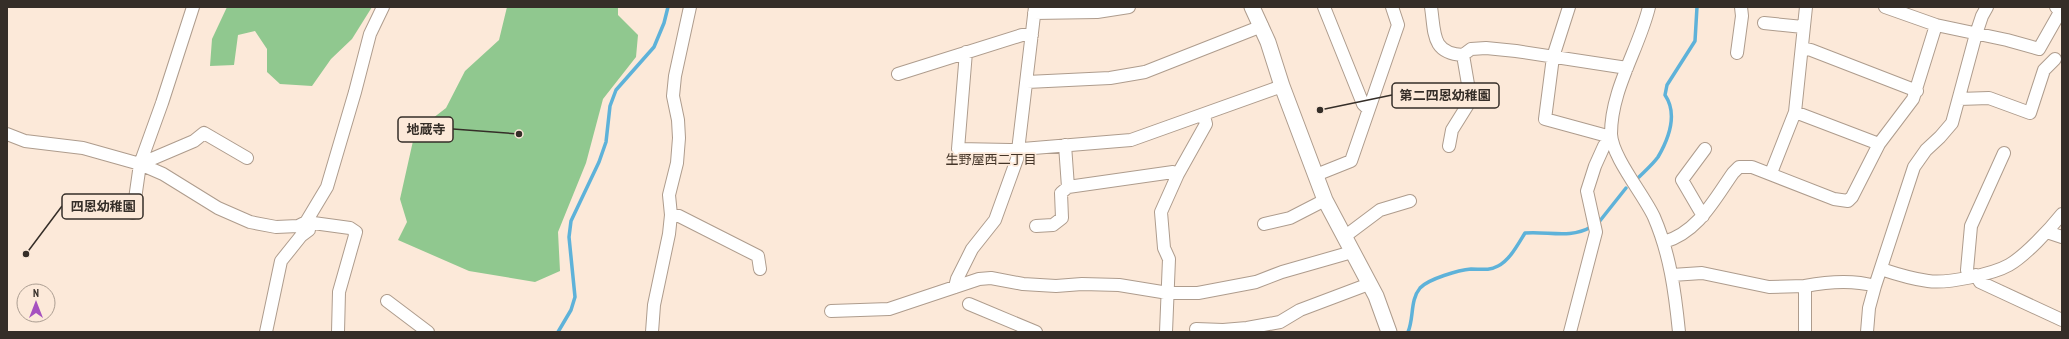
<svg xmlns="http://www.w3.org/2000/svg" width="2069" height="339" font-family="'PT Sans Narrow','Noto Sans JP',sans-serif">
	<style>
		.forest { fill: #90c88f }
		.lines { fill: none; stroke-linecap: round; stroke-linejoin: round }
		.stream { stroke: #5eb2d9; stroke-width: 3.5 }
		.minor-casing { stroke: #ae9c8d; stroke-width: 14 }
		.tertiary-casing { stroke: #ae9c8d; stroke-width: 17 }
		.minor { stroke: #fff; stroke-width: 12 }
		.tertiary { stroke: #fff; stroke-width: 15 }
		.labels { text-anchor: middle; dominant-baseline: central; stroke-width: 3.5; stroke-linejoin: round; paint-order: stroke }
		.neighbourhood-label { font-size: 13px; fill: #443528; stroke: #fce9d9 }
		.leader { fill: none; stroke: #352e28; stroke-width: 1.5 }
		.callout-dot { fill: #352e28; stroke: #fce9d9; stroke-width: 1.5 }
		.callout { fill: #fce9d9; stroke: #352e28; stroke-width: 1.5 }
		.callout-label { font-size: 13px; text-anchor: middle; font-weight: bold; fill: #352e28 }
	</style>
	<rect width="100%" height="100%" fill="#fce9d9"/>
	<path class="forest" d="M227,7H372L352,39L331,59L312,86L280,84L267,72V49L255,31L238,35L234,65L210,66L212,39Z
		M507,7H618V15L638,35L636,57L603,99L586,163L558,232L560,271L535,282L469,271L398,240L407,222L400,199L415,132L446,108L465,71L499,40Z"/>
	<g class="lines">
		<path class="stream" d="M1639,177C1645,171 1653,164 1658,157C1669,138 1678,114 1665,95L1667,85L1695,41L1697,7
			M1599,222L1626,188
			M558,332L571,310L575,297L569,237L571,221L599,162L606,142L610,106L616,90L654,47L664,23L668,7
			M1408,332C1414,318 1410,300 1420,288C1428,279 1459,270 1471,269C1481,269 1489,271 1498,266C1510,260 1518,244 1525,233C1548,231 1570,239 1591,227"/>
		<g class="minor-casing">
			<path id="minor" d="M1324,7L1363,104L1368,109
				M1431,7C1435,33 1431,53 1463,55
				M1569,7L1553,57L1545,119L1611,137L1604,146L1595,166L1587,191L1596,232L1570,332
				M1649,7C1639,49 1611,89 1611,134C1612,157 1644,195 1654,217C1670,254 1675,292 1679,332
				M1885,7L1936,25L2007,40L2039,49L2060,12L2056,7
				M1034,13L1097,12L1129,7
				M1764,23L1803,27
				M1802,48L1811,50L1917,91
				M966,52L958,149L1010,150L1131,140L1282,86
				M1737,53L1742,16L1741,7
				M898,74L1022,35H1032
				M1027,82L1110,78L1145,72L1262,26
				M1959,99L1989,98L2030,113L2044,70L2055,59
				M1795,112L1879,144
				M7,134L25,141L83,148L140,164L163,174L218,208L250,222L276,227L298,226L306,222L327,187L355,92L370,34L383,7
				M1065,145L1068,187L1173,172L1178,174
				M1449,146L1452,130L1467,106L1470,96L1463,55L1471,49L1486,48L1516,51L1627,68
				M140,164L194,141L204,133L247,158
				M1771,173L1795,112L1806,7
				M1316,175L1351,161L1398,25L1392,7
				M133,213L140,164L162,103L193,7
				M671,215L679,216L758,256L760,269
				M1703,216L1682,180L1705,149
				M306,222L350,228L356,232L339,292L338,332
				M1264,224L1290,218L1325,200
				M1036,226L1053,225L1062,218L1061,193L1068,187
				M2047,232L2062,237
				M1344,237L1380,210L1410,201
				M1664,242C1698,232 1714,200 1733,173L1739,167H1752L1834,199L1848,201L1852,197L1879,144L1913,99L1936,25
				M1881,269C1896,274 1912,279 1928,281C1947,284 1993,274 2009,265C2025,256 2050,229 2062,214
				M1672,275L1702,273L1769,287L1805,286
				M1976,275L1980,282L2062,320
				M1969,277L1967,270L1971,226L2004,153
				M955,287L957,279L972,249L995,220L1017,159L1035,7
				M387,301L428,332
				M969,304L1036,332
				M831,311L889,309L979,279L991,278L1023,284L1056,286L1082,284L1119,285L1168,293H1198L1256,282L1282,272L1352,252
				M1196,329L1223,330L1247,328L1280,322L1300,310L1369,284
				M266,332L281,261L301,236L309,230V222
				M652,332L654,305L669,234L671,215L669,195L677,163L679,138L678,120L673,96L675,76L690,7
				M1166,332L1169,259L1164,248L1161,212L1178,174L1206,124L1204,116
				M1805,332V286C1826,282 1854,280 1875,286
				M1867,332L1869,308L1875,286L1914,167L1926,150L1940,137L1952,123L1976,34L1982,16L1987,7"/>
		</g>
		<g class="tertiary-casing">
			<path id="tertiary" d="M1252,7L1268,42L1282,86L1325,200L1376,296L1389,332"/>
		</g>
		<use href="#minor" class="minor"/>
		<use href="#tertiary" class="tertiary"/>
	</g>
	<g class="labels">
		<g class="neighbourhood-label">
			<text x="991" y="159">生野屋西二丁目</text>
		</g>
	</g>
	<path class="leader" d="M1320 110L1392 95M519 134L453 129M26 254L62 206"/>
	<g class="callout-dot">
		<circle cx="1320" cy="110" r="4"/>
		<circle cx="519" cy="134" r="4"/>
		<circle cx="26" cy="254" r="4"/>
	</g>
	<g class="callout">
		<rect x="1392" y="83" width="107" height="25" rx="4"/>
		<rect x="398" y="117" width="55" height="25" rx="4"/>
		<rect x="62" y="194" width="81" height="25" rx="4"/>
	</g>
	<g class="callout-label">
		<text x="1445" y="100">第二四恩幼稚園</text>
		<text x="426" y="134">地蔵寺</text>
		<text x="103" y="211">四恩幼稚園</text>
	</g>
	<rect width="2069" height="339" fill="none" stroke="#352e28" stroke-width="16"/>
	<g transform="translate(36 303)"><circle r="19" fill="#fce9d9" stroke="#ac9e92"/>
	<path d="M0-3L7 15L0 10L-7 15Z" fill="#a651bf"/>
	<text y="-6" font-size="11" font-weight="bold" text-anchor="middle" fill="#352e28">N</text>
	</g>
</svg>
